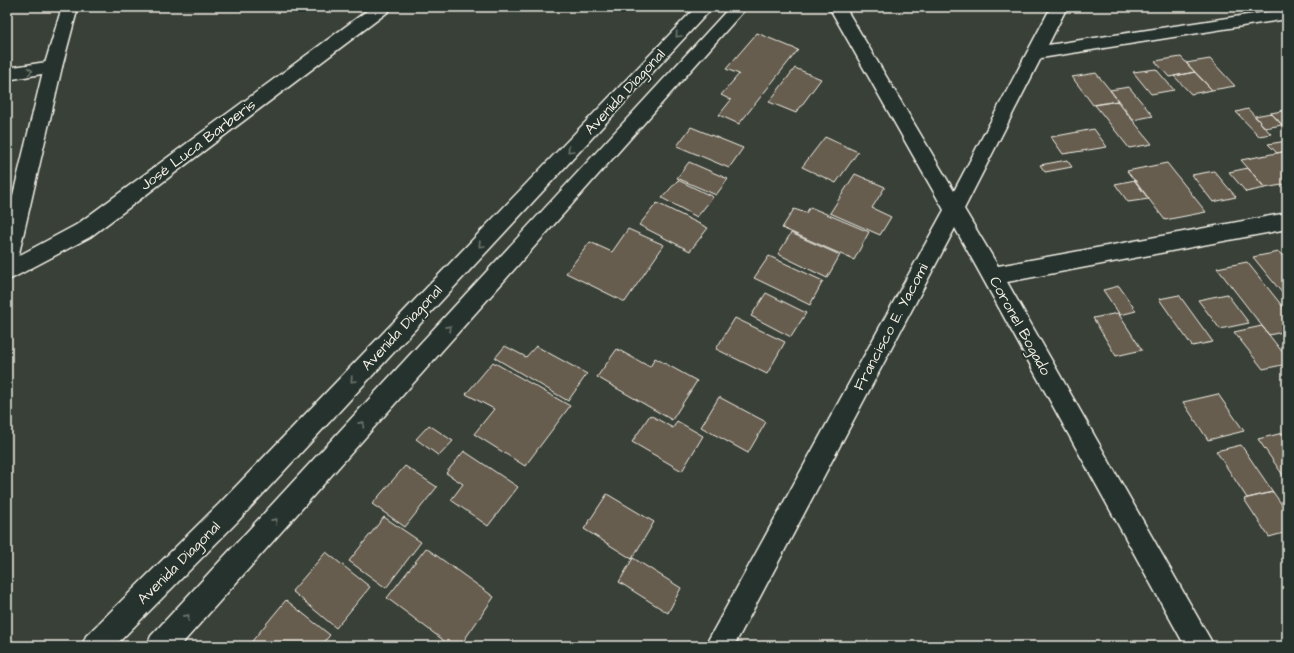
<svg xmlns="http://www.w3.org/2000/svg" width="1294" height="653" font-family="'Architects Daughter',sans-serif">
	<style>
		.building { fill: #665d4f; stroke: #f4f1e8 }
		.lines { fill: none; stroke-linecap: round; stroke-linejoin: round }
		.street-casing { stroke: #f4f1e8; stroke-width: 3 }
		.secondary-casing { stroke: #f4f1e8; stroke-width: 3 }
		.street { fill: #26332d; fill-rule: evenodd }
		.secondary { fill: #26332d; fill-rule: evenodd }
		.oneway { stroke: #6e766e }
		.labels { text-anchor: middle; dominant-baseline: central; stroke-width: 4; stroke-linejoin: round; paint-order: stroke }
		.street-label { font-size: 15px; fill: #f4f1e8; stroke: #26332d }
	</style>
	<rect width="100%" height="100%" fill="#394037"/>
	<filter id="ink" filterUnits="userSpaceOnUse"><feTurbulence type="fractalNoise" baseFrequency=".025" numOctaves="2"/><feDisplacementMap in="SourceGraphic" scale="8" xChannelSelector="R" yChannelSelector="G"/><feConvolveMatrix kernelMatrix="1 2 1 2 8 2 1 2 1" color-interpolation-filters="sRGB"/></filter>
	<g filter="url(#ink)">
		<path class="building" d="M757,33L798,50L739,124L719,115L731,100L721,95L739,74L726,69Z
			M1181,57L1195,72L1169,77L1155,61Z
			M1210,59L1235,86L1212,90L1186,63Z
			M795,68L821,79L796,113L769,102Z
			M1156,69L1174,90L1151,94L1133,72Z
			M1195,72L1212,90L1191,94L1174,76Z
			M1096,73L1110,90L1118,101L1093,105L1072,77Z
			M1129,87L1153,116L1133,120L1110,90Z
			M1117,101L1152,144L1129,148L1095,105Z
			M1248,109L1271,134L1259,136L1236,112Z
			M1287,110V130L1271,113Z
			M1271,113L1282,125L1265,128L1255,116Z
			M691,127L743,148L729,168L677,146Z
			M1094,129L1107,147L1063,154L1051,137Z
			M825,137L858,152L836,183L802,167Z
			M1287,141V151L1277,153L1268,144Z
			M1287,151V184L1265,188L1241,160Z
			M1067,160L1072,167L1045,172L1040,165Z
			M689,162L728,179L716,195L677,178Z
			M1167,163L1206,212L1165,220L1127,171Z
			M1248,168L1265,188L1246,192L1229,172Z
			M1214,171L1236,197L1213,202L1192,175Z
			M855,174L885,187L872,208L891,217L880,235L830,213Z
			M678,180L713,197L697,217L662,198Z
			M1135,180L1149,199L1128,202L1115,184Z
			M657,203L708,228L690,251L639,225Z
			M810,207L869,232L854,260L782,228L794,209L806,213Z
			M628,229L664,245L625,302L566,273L590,242L612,252Z
			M791,233L840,255L827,278L778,254Z
			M1279,252L1287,261V299L1253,257Z
			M769,256L823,281L810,305L754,278Z
			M1247,262L1287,312V331L1269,335L1217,268Z
			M1119,286L1136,311L1120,315L1103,290Z
			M766,293L806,313L791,337L751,316Z
			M1227,294L1249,323L1220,329L1198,300Z
			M1179,295L1213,342L1192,346L1159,299Z
			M1118,313L1142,350L1116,356L1093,318Z
			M735,318L785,342L767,374L716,349Z
			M1262,326L1287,358V364L1263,369L1234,332Z
			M505,346L526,357L536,346L587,374L568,401L495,358Z
			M617,349L650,367L655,358L697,381L672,420L597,377Z
			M493,362L570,406L525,466L474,434L494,409L466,394Z
			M1218,394L1244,431L1208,440L1183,402Z
			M719,397L766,422L748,453L701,427Z
			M650,415L673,428L677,421L703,436L682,471L632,442Z
			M429,425L453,441L439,456L416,439Z
			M1287,432V481L1258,439Z
			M1241,445L1273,492L1247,498L1216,451Z
			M464,451L518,487L488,526L451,500L463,484L446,473Z
			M405,466L437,487L405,527L372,504Z
			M1273,492L1287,512V532L1269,537L1244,499Z
			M607,494L654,522L632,559L584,529Z
			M384,517L421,542L386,588L349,561Z
			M426,548L494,597L460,646H451L387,598Z
			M326,552L370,587L336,628L292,591Z
			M633,558L681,588L668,613L619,582Z
			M286,600L330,635L321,646H248Z"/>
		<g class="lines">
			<g class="street-casing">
				<path id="street" d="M372,7H391L389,11L90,237L7,281V262L76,225Z
					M829,7H845L954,191L1051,7H1067L1048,45L1287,9V19L1041,58L964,209L998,266L1287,213V229L1007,282L1214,646H1185L955,228L734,646H705L944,210Z
					M53,61L59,63L62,67L59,71L7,80V68Z"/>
			</g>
			<g class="secondary-casing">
				<path id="secondary" d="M62,7H78L62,67L17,262L14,268L7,270V220L44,67Z
					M696,7H713L237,522L115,646H82L86,636L219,504Z
					M730,7H747L180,646H147L151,636Z"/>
			</g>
			<use href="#street" class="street"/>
			<use href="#secondary" class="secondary"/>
		</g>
		<defs><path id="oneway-chevron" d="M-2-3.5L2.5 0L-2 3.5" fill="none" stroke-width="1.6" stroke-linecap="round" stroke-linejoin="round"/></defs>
		<g class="oneway">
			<use href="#oneway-chevron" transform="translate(678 35) rotate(133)"/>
			<use href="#oneway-chevron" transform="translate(30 71) rotate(-8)"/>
			<use href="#oneway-chevron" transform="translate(570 150) rotate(133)"/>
			<use href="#oneway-chevron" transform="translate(481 245) rotate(133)"/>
			<use href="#oneway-chevron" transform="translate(449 328) rotate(-48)"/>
			<use href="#oneway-chevron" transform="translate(353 380) rotate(133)"/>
			<use href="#oneway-chevron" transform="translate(362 424) rotate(-48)"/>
			<use href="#oneway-chevron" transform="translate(275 521) rotate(-48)"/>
			<use href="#oneway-chevron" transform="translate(187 617) rotate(-48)"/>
		</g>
	</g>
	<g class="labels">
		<g class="street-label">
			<text transform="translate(625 92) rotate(-47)">Avenida Diagonal</text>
			<text transform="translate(198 145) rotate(-37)">José Luca Barberis</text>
			<text transform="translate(1020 326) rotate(61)">Coronel Bogado</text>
			<text transform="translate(891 327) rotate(-62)">Francisco E. Yacomi</text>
			<text transform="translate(402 328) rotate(-47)">Avenida Diagonal</text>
			<text transform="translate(179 563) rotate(-45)">Avenida Diagonal</text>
		</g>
	</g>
	<rect width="1294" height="653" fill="none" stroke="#26332d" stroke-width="24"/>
	<rect x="12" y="12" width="1270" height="629" fill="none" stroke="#f4f1e8" stroke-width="1.5" filter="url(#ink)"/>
</svg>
